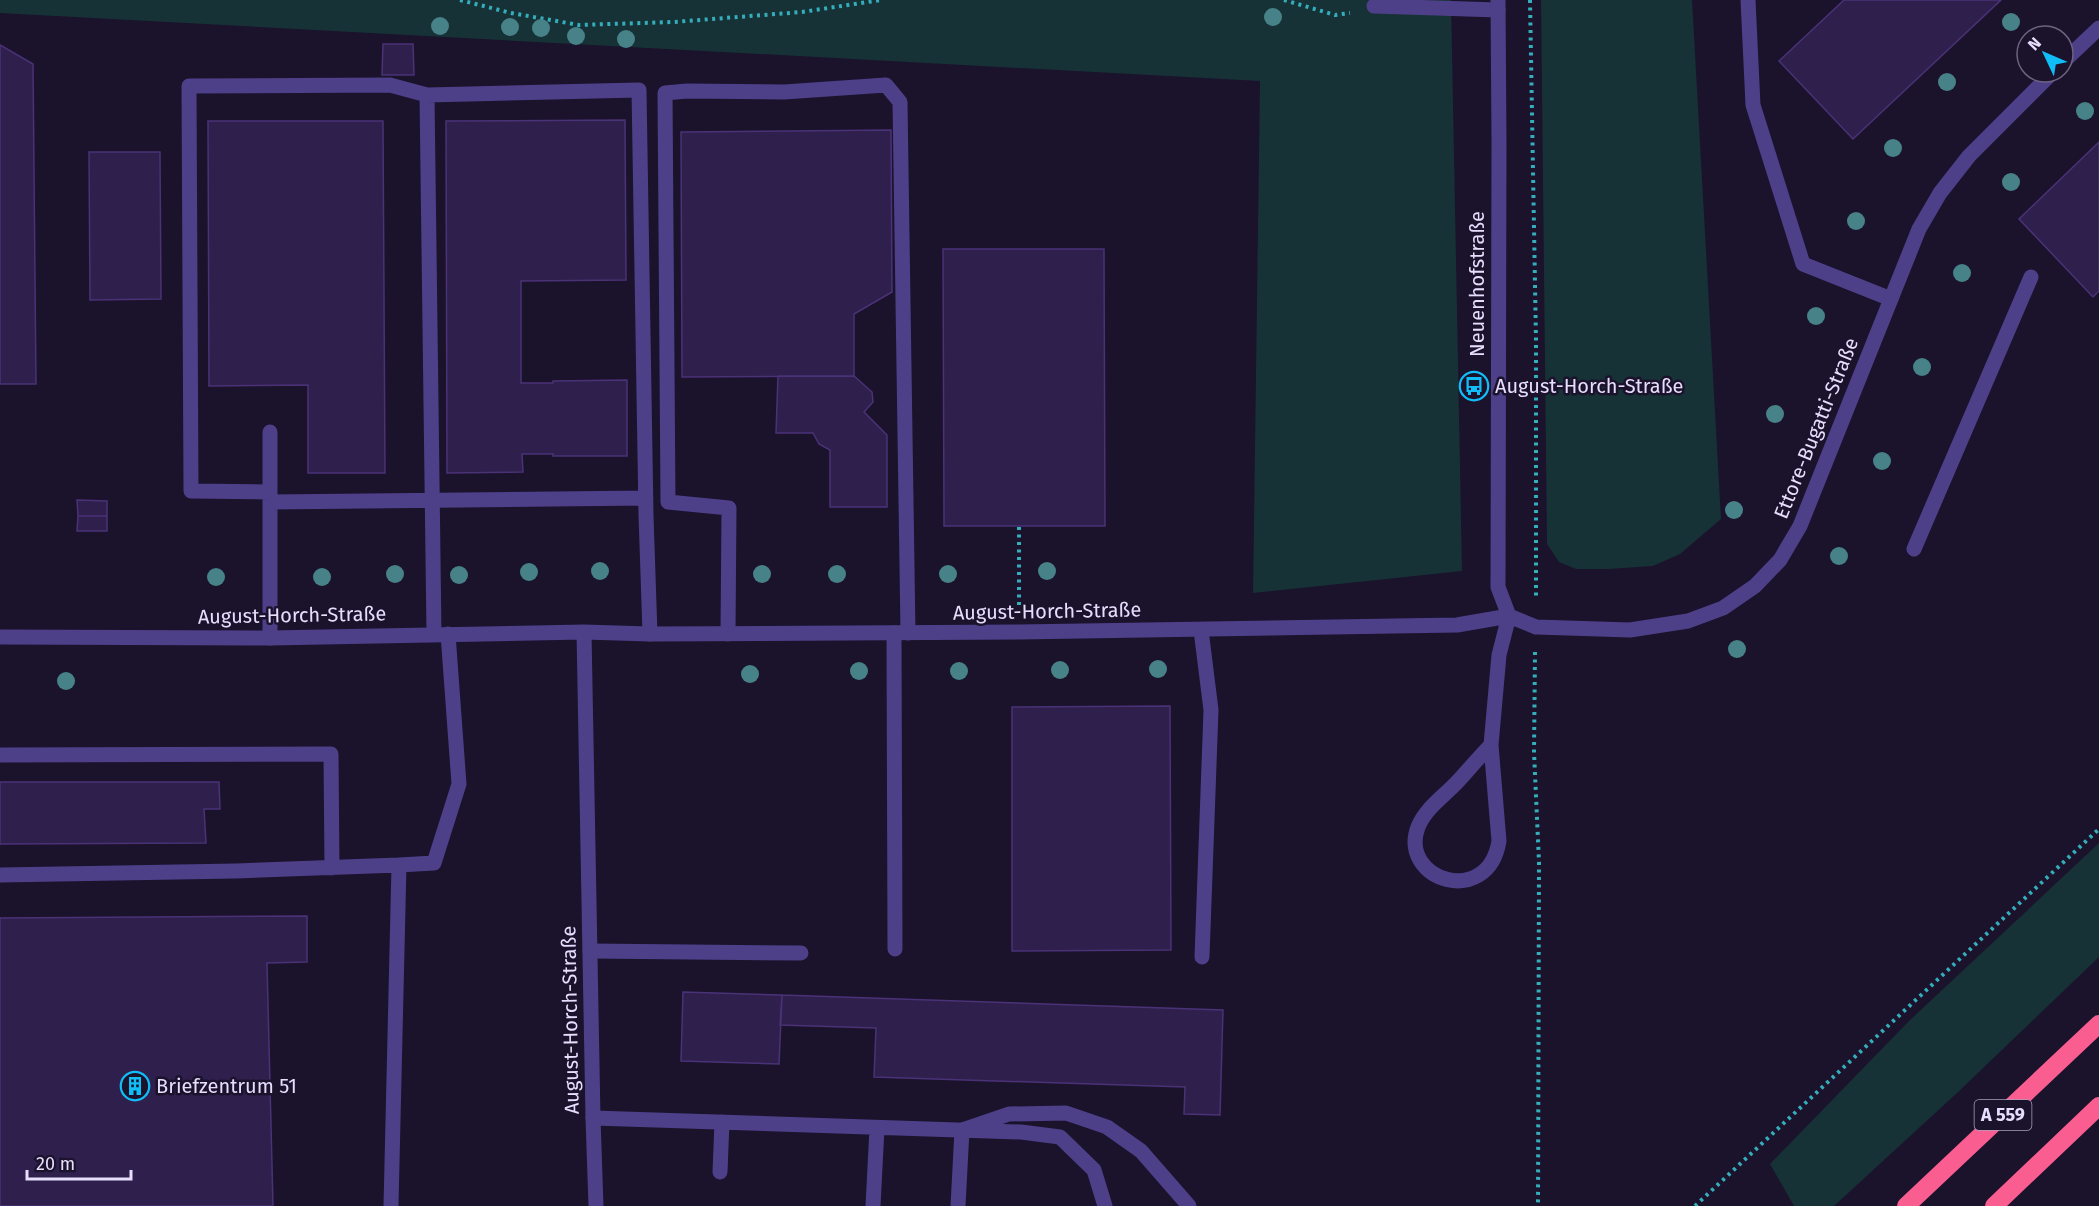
<svg xmlns="http://www.w3.org/2000/svg" width="2099" height="1206" font-family="'Fira Sans',sans-serif">
	<style>
		.green { fill: #163236 }
		.building { fill: #2f1f4c; stroke: #4a3277; stroke-width: 1.5 }
		.lines { fill: none; stroke-linecap: round; stroke-linejoin: round }
		.path { stroke: #35aebb; stroke-width: 4; stroke-dasharray: 3 4.5; stroke-linecap: butt }
		.lane { stroke: #4e3f89; stroke-width: 15 }
		.street { stroke: #4e3f89; stroke-width: 15 }
		.highway { stroke: #fa5e90; stroke-width: 18 }
		.tree { fill: #478288 }
		.labels { text-anchor: middle; dominant-baseline: central; stroke-width: 5; stroke-linejoin: round; paint-order: stroke }
		.shield { fill: #1b122c; stroke: #aaa1bf; stroke-width: 1.5 }
		.shield-label { font-size: 18px; font-weight: bold; fill: #e7defe }
		.street-label { font-size: 20px; fill: #e7defe; stroke: #1b122c }
		.poi-label { font-size: 20px; fill: #e7defe; stroke: #1b122c; text-anchor: start }
	</style>
	<rect width="100%" height="100%" fill="#1b122c"/>
	<path class="green" d="M0,0H1451L1462,571L1253,593L1260,81L0,13Z
		M1541,0H1692L1721,519L1680,554L1653,566L1609,569H1576L1559,562L1547,544Z
		M2099,843V957L1957,1093L1834,1206H1794L1770,1164L1909,1021Z"/>
	<path class="building" d="M1844,0H2001L1853,139L1779,61Z
		M383,44H413L414,75H382Z
		M0,45L33,64L36,384H0Z
		M625,120L626,280L521,281V383H553V381L627,380V456H553V454H522L523,472L447,473L446,121Z
		M208,121H383L385,473H308V385L209,386Z
		M891,130L892,292L854,314V376L682,377L681,132Z
		M2099,142V291L2093,297L2019,219Z
		M89,152H160L161,299L90,300Z
		M943,249H1104L1105,526H944Z
		M778,376H854L872,392L873,402L864,412L887,435V507H830V450L819,444L813,433H776Z
		M77,500L107,501V516H78Z
		M78,516H107V531H77Z
		M1170,706L1171,950L1012,951V707Z
		M0,782H219L220,809H204L206,843L0,844Z
		M307,916V962L267,963L273,1206H0V918Z
		M683,992L782,995L779,1064L681,1061Z
		M782,995L1223,1010L1220,1115L1184,1114L1185,1087L874,1077L876,1028L780,1025Z"/>
	<g class="lines">
		<path class="path" d="M460,0L511,13L579,25L674,22L802,12L881,0
			M1284,0L1335,15L1350,13
			M1530,0L1536,341V599
			M1019,527V607
			M1535,652L1534,752L1539,862L1538,1206
			M1695,1206L2099,829"/>
		<path class="lane" d="M1748,0L1753,105L1803,264L1891,299
			M1374,6L1498,10
			M270,432V638
			M269,492L191,491L189,86L390,85L427,95
			M270,502L646,498
			M1914,549L2031,277
			M1201,630L1211,710L1202,957
			M894,633L895,949
			M434,634L427,95L639,90L646,515L650,634
			M728,634L729,508L668,502L665,93L687,91L784,92L886,85L900,102L908,633
			M0,755L331,754L332,868
			M399,865L434,863L459,784L448,634
			M0,875L236,871L399,865L391,1206
			M590,951L801,953
			M593,1118L1021,1132L1060,1137L1094,1170L1105,1206
			M720,1172L722,1122
			M873,1206L877,1128
			M958,1206L962,1130L1009,1114L1066,1113L1107,1127L1141,1151L1189,1206"/>
		<path class="street" d="M2063,62L2099,28
			M1509,616L1536,627L1630,630L1688,621L1723,608L1755,586L1780,560L1800,526L1919,229L1940,193L1969,156L2053,72
			M584,632L593,1118L596,1206
			M0,637L270,638L584,632L650,634L1019,632L1457,625L1509,616
			M1491,745L1499,655L1509,616L1498,587L1499,143L1498,0
			M1491,745L1499,841C1488,909 1398,880 1418,827C1426,807 1446,795 1460,779C1470,768 1480,756 1491,745Z"/>
		<path class="highway" d="M1906,1206L2099,1024
			M1994,1206L2099,1106"/>
	</g>
	<g class="tree">
		<circle cx="1273" cy="17" r="9"/>
		<circle cx="2011" cy="22" r="9"/>
		<circle cx="440" cy="26" r="9"/>
		<circle cx="510" cy="27" r="9"/>
		<circle cx="541" cy="28" r="9"/>
		<circle cx="576" cy="36" r="9"/>
		<circle cx="626" cy="39" r="9"/>
		<circle cx="1947" cy="82" r="9"/>
		<circle cx="2085" cy="111" r="9"/>
		<circle cx="1893" cy="148" r="9"/>
		<circle cx="2011" cy="182" r="9"/>
		<circle cx="1856" cy="221" r="9"/>
		<circle cx="1962" cy="273" r="9"/>
		<circle cx="1816" cy="316" r="9"/>
		<circle cx="1922" cy="367" r="9"/>
		<circle cx="1775" cy="414" r="9"/>
		<circle cx="1882" cy="461" r="9"/>
		<circle cx="1734" cy="510" r="9"/>
		<circle cx="1839" cy="556" r="9"/>
		<circle cx="600" cy="571" r="9"/>
		<circle cx="1047" cy="571" r="9"/>
		<circle cx="529" cy="572" r="9"/>
		<circle cx="395" cy="574" r="9"/>
		<circle cx="762" cy="574" r="9"/>
		<circle cx="837" cy="574" r="9"/>
		<circle cx="948" cy="574" r="9"/>
		<circle cx="459" cy="575" r="9"/>
		<circle cx="216" cy="577" r="9"/>
		<circle cx="322" cy="577" r="9"/>
		<circle cx="1737" cy="649" r="9"/>
		<circle cx="1158" cy="669" r="9"/>
		<circle cx="1060" cy="670" r="9"/>
		<circle cx="859" cy="671" r="9"/>
		<circle cx="959" cy="671" r="9"/>
		<circle cx="750" cy="674" r="9"/>
		<circle cx="66" cy="681" r="9"/>
	</g>
	<defs>
		<g id="bus-ring" transform="scale(1.5)"><circle r="9.5" fill="#1b122c" stroke="#11bdf7" stroke-width="1.5"/><path d="M-5-6H5V4H4V6H2V4H-2V6H-4V4H-5ZM-3.5-4V0h7V-4ZM-3.5 1.2v1.5H-2V1.2ZM2 1.2v1.5H3.5V1.2Z" fill="#11bdf7"/></g>
		<g id="building-ring" transform="scale(1.5)"><circle r="9.5" fill="#1b122c" stroke="#11bdf7" stroke-width="1.5"/><path d="M-4-6H4V6H1V3H-1V6H-4ZM-2.5-4.3h1.7v1.8h-1.7ZM.8-4.3h1.7v1.8H.8ZM-2.5-1h1.7V.8h-1.7ZM.8-1h1.7V.8H.8Z" fill="#11bdf7"/></g>
	</defs>
	<g fill-rule="evenodd">
		<use href="#bus-ring" x="1474" y="386"/>
		<use href="#building-ring" x="135" y="1086"/>
	</g>
	<g class="labels">
		<rect class="shield" x="1974.5" y="1100" width="57" height="30" rx="4.5"/>
		<g class="shield-label">
			<text x="2003" y="1115">A 559</text>
		</g>
		<g class="street-label">
			<text transform="translate(1477 284) rotate(-90)">Neuenhofstraße</text>
			<text transform="translate(1816 428) rotate(-68)">Ettore-Bugatti-Straße</text>
			<text transform="translate(1047 611) rotate(-1)">August-Horch-Straße</text>
			<text transform="translate(292 615) rotate(-1)">August-Horch-Straße</text>
			<text transform="translate(570 1020) rotate(-91)">August-Horch-Straße</text>
		</g>
		<g class="poi-label">
			<text x="1495" y="386">August-Horch-Straße</text>
			<text x="156" y="1086">Briefzentrum 51</text>
		</g>
	</g>
	<g transform="translate(2045 54) rotate(314)"><circle r="28" fill="#1b122c" stroke="#6d6480" stroke-width="1.5"/>
	<path d="M0-4.5L10 22L0 15L-10 22Z" fill="#11bdf7"/>
	<text y="-9" font-size="16" font-weight="bold" text-anchor="middle" fill="#e7defe">N</text>
	</g>
	<path d="M27 1170v9h104v-9" fill="none" stroke="#e7defe" stroke-width="3"/>
	<text x="36" y="1170" font-size="18" fill="#e7defe" stroke="#1b122c" stroke-width="4.5" paint-order="stroke">20 m</text>
</svg>
